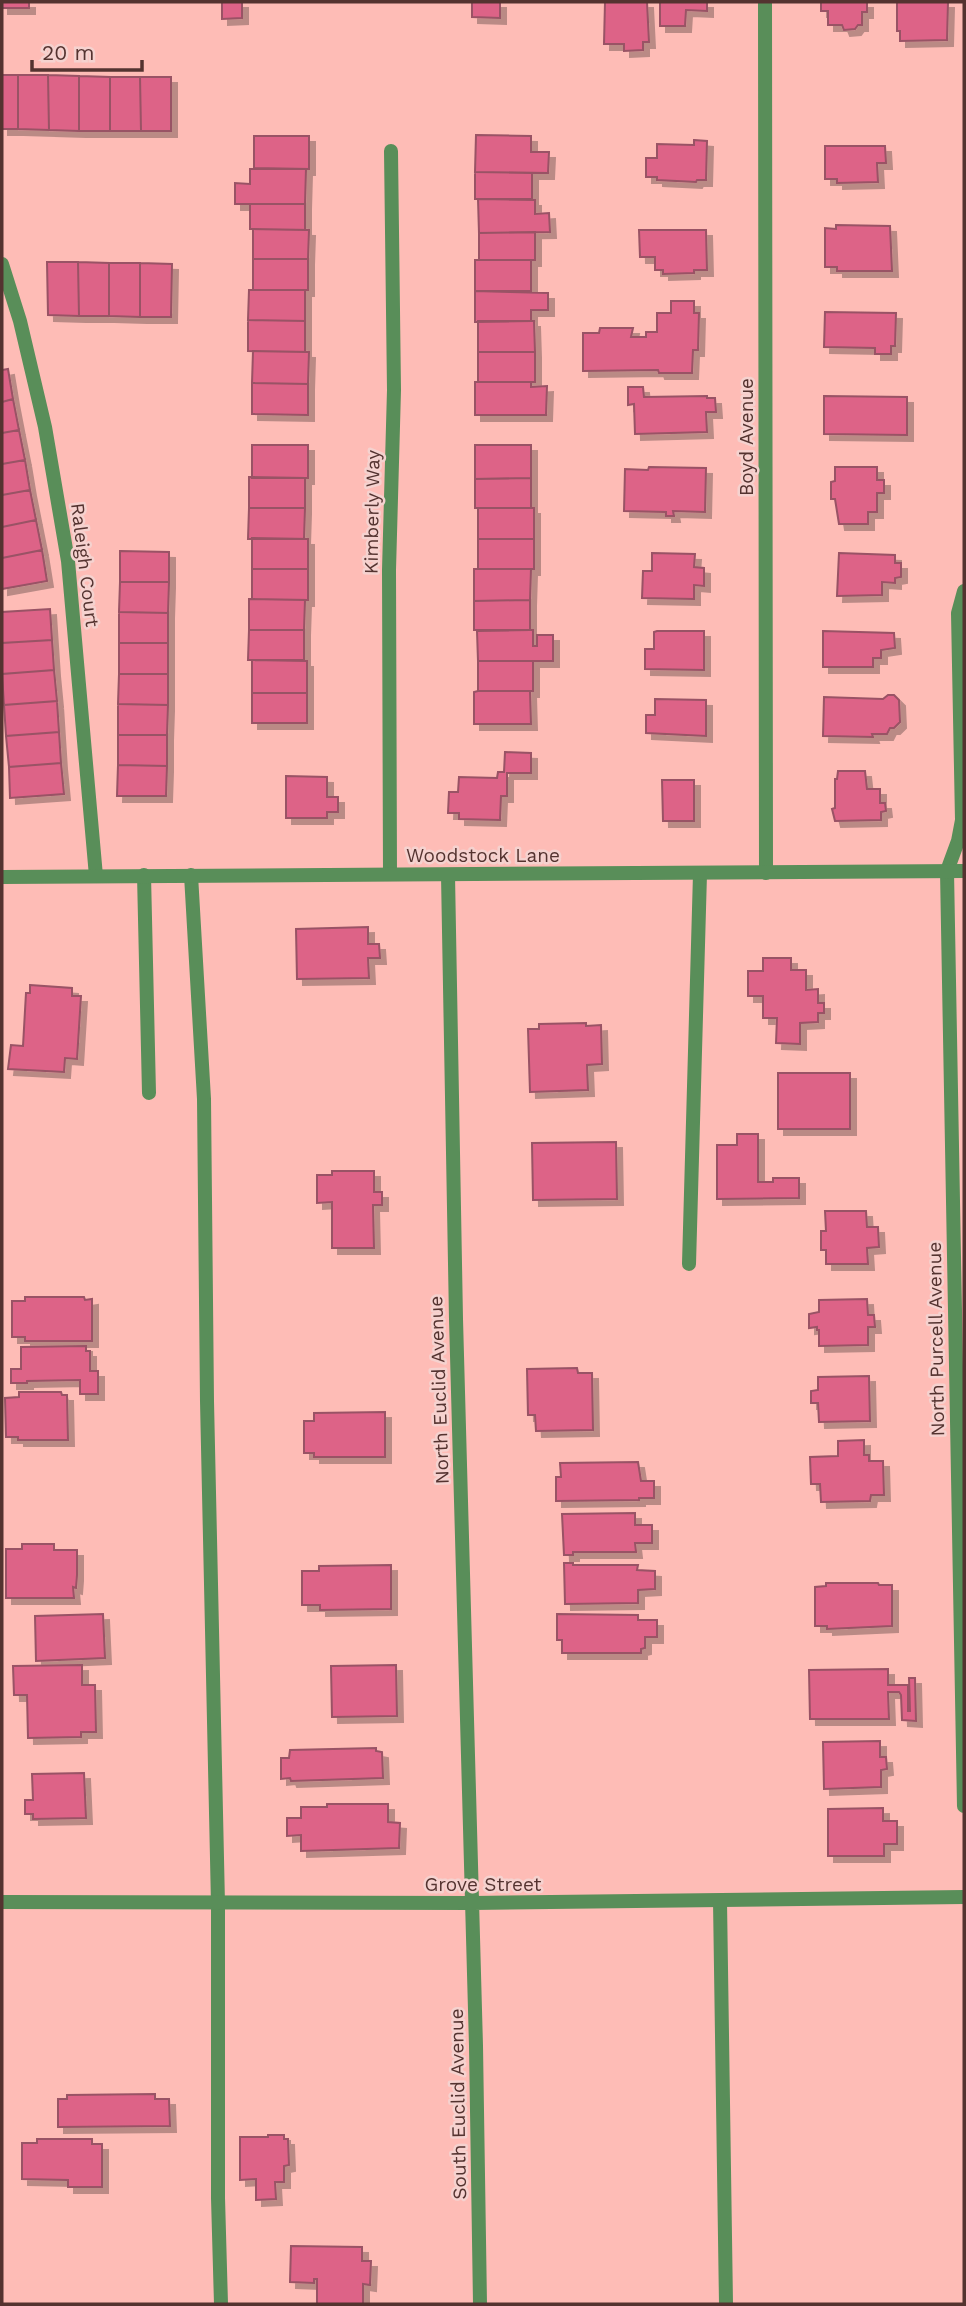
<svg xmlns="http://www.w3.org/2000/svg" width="966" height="2306" font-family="'Work Sans',sans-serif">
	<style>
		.building { fill: #dd6387; stroke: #995265; stroke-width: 2; filter: url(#shadow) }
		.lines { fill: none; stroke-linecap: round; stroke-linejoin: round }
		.service { stroke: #598e59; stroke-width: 14 }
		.minor { stroke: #598e59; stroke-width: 14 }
		.tertiary { stroke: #598e59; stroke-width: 14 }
		.labels { text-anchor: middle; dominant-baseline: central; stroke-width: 5; stroke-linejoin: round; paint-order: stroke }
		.street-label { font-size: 19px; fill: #543330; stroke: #f5d2cf }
	</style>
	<defs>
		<filter id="shadow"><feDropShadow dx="6" dy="6" stdDeviation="0" flood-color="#0004"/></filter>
	</defs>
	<rect width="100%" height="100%" fill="#febcb6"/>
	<path class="building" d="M2,2H29V8H2Z
		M222,2H242V18L222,19Z
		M472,2H500V18L472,17Z
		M605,2H647L649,42H643V50L624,51V44H604Z
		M660,2H707V11L686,10L685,26H660Z
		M821,2H867V12H862V25H858L855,29L844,30L842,25H828V11H821Z
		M897,2H948L947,40L900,41V31H897Z
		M2,75H18V129H2Z
		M18,75H48L49,130L18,129Z
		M48,75L79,76V131L49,130Z
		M79,76L110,77V131H79Z
		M110,77H140L141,131H110Z
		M140,77H171V131H141Z
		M476,135L531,136V152H549L548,173L475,172Z
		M254,136H309V169L254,168Z
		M694,140L707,141L706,180H697L696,182L657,180V177H646V158H657V144L694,145Z
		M825,146H885L886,163H877L878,182L837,183V179H825Z
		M250,169H306L305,204H235V183L250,184Z
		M475,172L532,173V199H475Z
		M478,199L535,200V214L549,213L550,232L479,233Z
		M250,204H305V230L250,229Z
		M836,225L890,226L892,271H837V267H825V228L836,229Z
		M253,229L309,230L308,259H253Z
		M639,230H706L707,270H694V273L663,274V270H655V257H640Z
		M535,232V260H479V233Z
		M253,259H308V290H253Z
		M475,260H531V291H475Z
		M47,262H78L79,316L48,315Z
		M78,262L109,263V316H79Z
		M109,263H140V317L109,316Z
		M140,263L172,264L171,317H140Z
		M249,290H305V321L248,320Z
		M475,291L548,293V310H531V321L475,322Z
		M671,301H694V313H699L698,350H693L692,373H659L658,370L583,371V333H599L600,328H633L631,337H646V332H657V313H671Z
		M825,312L896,313L895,346H891V354H875V348L824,347Z
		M248,320L305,321V352L248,351Z
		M478,321H534L535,352H478Z
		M253,351L309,352L308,384L252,383Z
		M478,352H535V382H478Z
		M8,369L13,399L2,402V370Z
		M475,382H531V387L547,386L546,415H475Z
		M252,383L308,384V415L252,414Z
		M628,387H643L644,397L707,396V398H715L716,412H706L707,432L635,434L634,404L628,405Z
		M824,396L907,397V435L824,434Z
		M13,399L19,430L2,433V402Z
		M19,430L25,460L2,464V433Z
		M252,445H308V478H252Z
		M475,445H531V478L475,479Z
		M25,460L30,490L2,495V464Z
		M649,467L706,468L705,512L673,511L674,516H666V512L624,511L625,469L648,470Z
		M835,467H877V480H884V493H877V512H868V524H839L835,499H831V482L835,481Z
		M249,477L305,478V508H249Z
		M531,478V508H475V479Z
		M30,490L36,520L2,527V495Z
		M249,508H305L304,539H248Z
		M478,508H534V539H478Z
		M36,520L42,550L2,558V527Z
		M252,538L308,539V569H252Z
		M478,539H534V569H478Z
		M42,550L47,581L2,589V558Z
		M120,551L169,552V582H120Z
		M652,553L695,554L694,567L704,568V586L694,585V599L642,598L643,571H652Z
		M839,553L895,555V563H901V577L895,578V583L882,582V595L837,596Z
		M252,569H308V600L252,599Z
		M474,569H531L530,600L474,601Z
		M120,582H169L168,613L119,612Z
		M249,599L305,600L304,630H249Z
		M530,600V630H474V601Z
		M50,609L52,640L2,643V612Z
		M119,612L168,613V643H119Z
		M249,630H304V660H248Z
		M530,630H533V646H537V635H553V661H478L477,631Z
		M657,631H704V670L645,669V649H654V632Z
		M823,631L894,633L895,648L881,650V658H873V667H823Z
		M52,640L54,670L2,674V643Z
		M119,643H168V674H119Z
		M252,660L307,661V693H252Z
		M478,661H533V691H478Z
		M54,670L57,701L4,705L2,674Z
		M119,674H168V705L118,704Z
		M478,691H530L531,724H474V692Z
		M252,693H307V723H252Z
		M888,695H894L899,700L900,722L894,728H890L887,734H872L873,737L823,736L824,697L883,699Z
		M655,699L706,700V736L646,733V715H655Z
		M57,701L59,732L6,736L4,705Z
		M118,704L168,705L167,735H118Z
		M59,732L61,763L9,767L6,736Z
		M118,735H167V766L118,765Z
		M505,752L531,753V773H507V796H501L500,820L459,819V813H448L449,792H458L459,777L497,778L498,772H504Z
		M61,763L64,794L10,798L9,767Z
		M118,765L167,766L166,796H117Z
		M838,771H865L867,789H880V803H885L886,811L881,812V820L835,821L832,809L835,808V779H837Z
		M286,776L327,777V797H338V812H327V818H286Z
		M662,780H694V821H663Z
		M368,927V944H379L380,958H368L369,978L297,979L296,929Z
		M763,958H791V970H806V990L818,989V1003H824V1013H818V1022L800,1023V1044L776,1043L777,1018H763V996H748V971H763Z
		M30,985L72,988V996H81L77,1059L65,1058L64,1072L8,1069L11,1045L23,1046L26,993H30Z
		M586,1023V1026L601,1025L602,1064L587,1065L588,1090L530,1092L528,1029H539V1024Z
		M778,1073H850V1129H778Z
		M737,1134H758V1182H773V1178H799V1198L717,1199V1145H737Z
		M616,1142L617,1199L533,1200L532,1143Z
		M332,1171H374V1192H382V1205H373L374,1248H332V1202L317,1203V1175H332Z
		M825,1211H866L867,1227H878L879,1247L867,1248L868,1264H826V1250H821V1231H826Z
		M25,1297H84L85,1300L92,1299V1341H25V1337H12V1301H25Z
		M867,1299L868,1315H874L875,1327H868V1345L819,1346V1330H817V1327L809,1328V1314L819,1312V1300Z
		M86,1346V1351H90V1371H98V1394H80V1380L27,1381V1383H11V1369H21V1347Z
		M577,1368L578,1373H592L593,1430L536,1431L535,1415H528L527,1369Z
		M869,1376L870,1421L819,1422L818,1403H811V1391L818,1390V1377Z
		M19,1392H61L62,1395H67L68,1440H18V1437H6L5,1398L19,1397Z
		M385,1412V1457H314V1453H304V1421H314V1413Z
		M864,1440V1455H869V1461H883L884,1495H871L870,1501L821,1502L820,1484H811L810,1457L838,1456V1441Z
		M638,1462L641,1481H654V1498H639V1500L556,1501V1477H561L560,1463Z
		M635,1513V1525H652V1543H635L636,1552H573V1555H564L562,1514Z
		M22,1544H54V1550H77V1575L76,1588L73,1587L74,1598H6V1549H22Z
		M564,1563H573V1565H638L637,1570L655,1571V1589L638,1590V1603L565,1604Z
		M391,1565V1609L320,1610V1605H302V1571H319V1566Z
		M826,1583H878L879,1585H892V1626L827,1629V1626H815V1587L826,1586Z
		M103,1614L105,1658L36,1661L35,1616Z
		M557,1614L638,1615V1620H657V1637H645V1648L641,1649V1653H562V1640H557Z
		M82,1665V1685H95L96,1732H81V1737L28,1738L27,1695H14L13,1666Z
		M396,1665L397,1716L332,1717L331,1666Z
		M888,1669V1685H908V1711H910L909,1678H915L916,1721L902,1720L901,1695L899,1692H888L889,1719H810L809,1670Z
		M880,1741V1757H886L887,1769L881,1770V1787L824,1789L823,1742Z
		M376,1748V1751L382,1752L383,1778L291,1781L290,1778L281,1779V1758H289L290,1750Z
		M84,1773L86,1818L33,1819V1814H25V1800H33L32,1774Z
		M327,1804H388V1822L400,1823L399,1848L301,1851V1835L287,1836V1818H301V1807H327Z
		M883,1808V1821H897V1844H884V1856H828V1809Z
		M155,2094V2099H169L170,2126L58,2127V2099H67V2095Z
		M268,2135H284V2139H288L289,2165L284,2166V2182H275L276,2199L256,2200V2179L240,2180V2137H268Z
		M37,2139H92V2144H102V2187H68V2180L22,2179V2143H37Z
		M291,2246L362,2247V2261H371L370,2285L363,2284V2304H317V2279H314V2283L290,2282Z"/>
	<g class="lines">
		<path class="service" d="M947,871L958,841L962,820L958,613L964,591
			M144,875L149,1093
			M191,875L204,1099L207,1401L218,1904V2198L221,2304
			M689,1264L700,874
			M720,1901L726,2304"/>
		<path class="minor" d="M765,2L766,873
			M2,264L20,321L45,427L68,561L96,876
			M947,871L964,1806
			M390,874L389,570L394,390L391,151
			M448,875L456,1319L476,2046L480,2304
			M2,1902L473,1903L964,1897"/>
		<path class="tertiary" d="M2,877L964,871"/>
	</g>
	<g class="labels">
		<g class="street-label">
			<text transform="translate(746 437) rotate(-90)">Boyd Avenue</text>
			<text transform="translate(372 512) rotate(-89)">Kimberly Way</text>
			<text transform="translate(85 565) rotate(83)">Raleigh Court</text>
			<text x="483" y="855">Woodstock Lane</text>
			<text transform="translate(936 1339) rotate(-91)">North Purcell Avenue</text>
			<text transform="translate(439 1390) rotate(-92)">North Euclid Avenue</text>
			<text x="483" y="1884">Grove Street</text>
			<text transform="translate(458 2104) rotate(-91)">South Euclid Avenue</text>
		</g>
	</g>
	<rect width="966" height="2306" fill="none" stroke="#543330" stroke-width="7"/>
	<path d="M32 60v10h110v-10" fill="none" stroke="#543330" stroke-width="3.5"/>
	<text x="42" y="60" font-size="21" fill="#543330" stroke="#f5d2cf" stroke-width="5" paint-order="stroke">20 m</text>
</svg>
